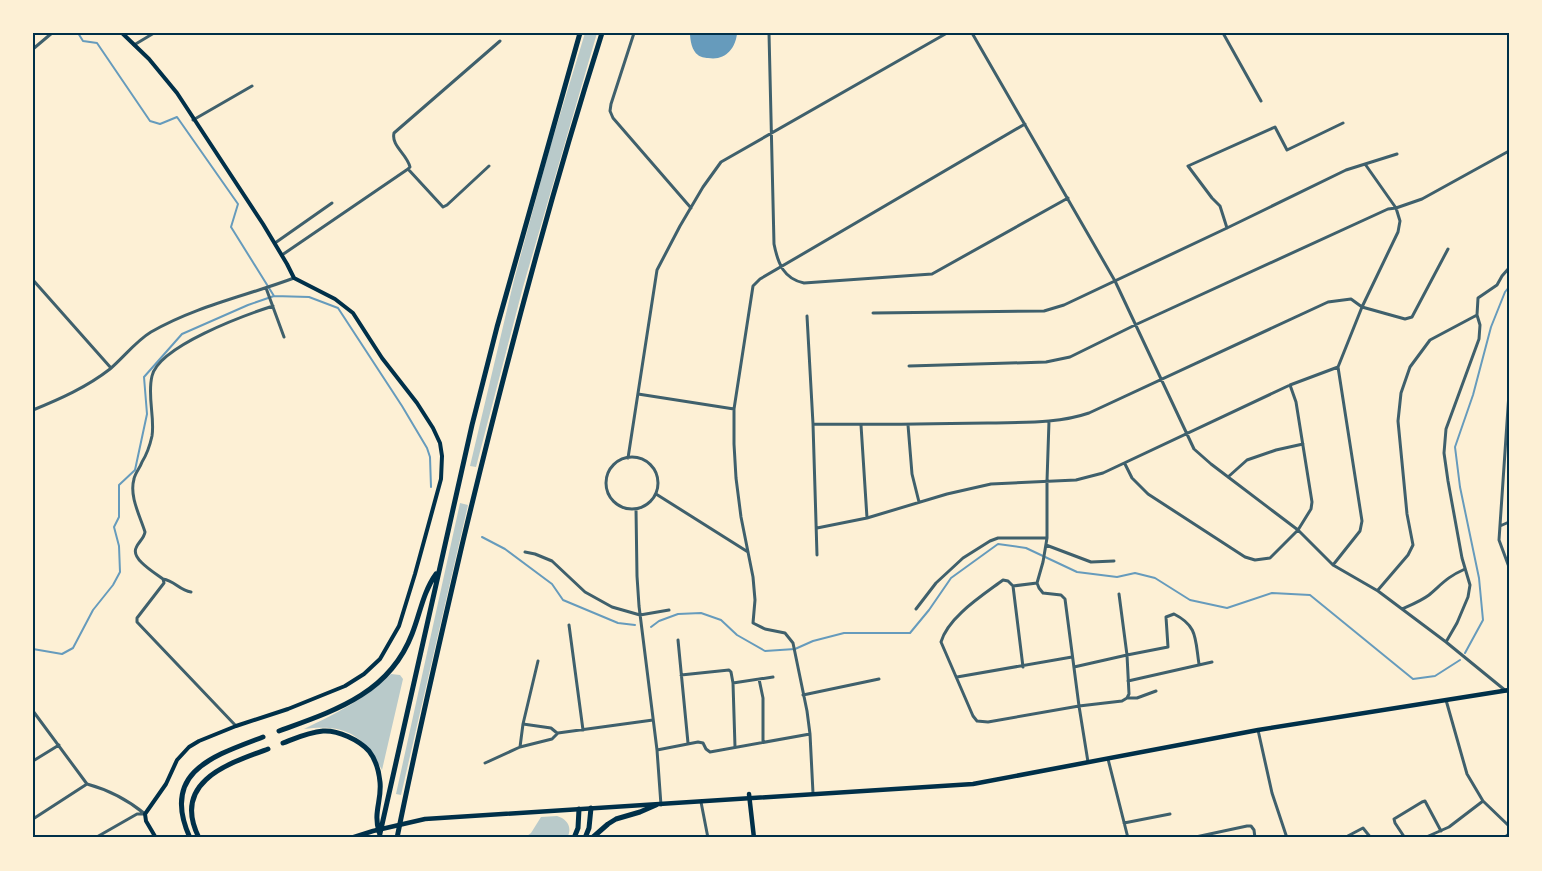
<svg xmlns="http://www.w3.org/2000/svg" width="1542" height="871" font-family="Cabin,sans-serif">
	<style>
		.green { fill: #b9caca }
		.water { fill: #669bbc }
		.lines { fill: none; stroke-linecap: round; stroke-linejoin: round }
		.stream { stroke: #669bbc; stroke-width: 2 }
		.minor { stroke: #3f606c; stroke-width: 3 }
		.secondary { stroke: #003049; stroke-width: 4 }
		.primary { stroke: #003049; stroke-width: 4.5 }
		.trunk { stroke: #003049; stroke-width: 4.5 }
		.motorway { stroke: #003049; stroke-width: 5 }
		.neatline { fill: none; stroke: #003049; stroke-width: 2 }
	</style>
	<rect width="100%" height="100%" fill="#fdf0d5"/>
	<path class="green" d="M585,33H597L523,287L476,467L470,466L514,280L549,151Z
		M460,503L468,505L401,795L396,794Z
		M391,674L400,675L403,679L382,770C363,734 345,724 304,729C337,713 365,699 391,674Z
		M557,816C567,819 573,827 567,838H553L546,835L543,838H524L531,833L541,817Z"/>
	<path class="water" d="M690,33H737V34C735,49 725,61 708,58C705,58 700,57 698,55C692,51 690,40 690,33Z"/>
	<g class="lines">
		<path class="stream" d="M78,33L83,41L97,43L150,121L160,124L177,117L238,204L231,227L274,296
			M482,537L505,549L552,584L563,600L618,623L635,625
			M651,627L659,621L678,614L701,613L721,620L737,635L765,651L795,649L813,641L844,633H910L929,610L951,578L998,544L1026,548L1077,572L1117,577L1135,573L1155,578L1190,600L1227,608L1272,593L1310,595L1413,679L1435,676L1460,660
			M33,649L62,654L73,648L93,610L113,585L120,572L119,546L114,527L119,517V485L135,470L147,414L144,377L182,334L248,305L274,296L309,297L338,308L402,406L427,448L430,457L431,487
			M1465,653L1483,620L1479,578L1460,487L1455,447L1473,395L1491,327L1505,292L1509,287"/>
		<path class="minor" d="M634,33L611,104L610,111L613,118L691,208
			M769,33L774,244C778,264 784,279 804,283L932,274L1068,198
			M972,33L1115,281L1194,449L1211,464L1298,530L1333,565L1378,591L1446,642L1506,691
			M1223,33L1261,101
			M134,45L154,33
			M33,49L52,33
			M193,120L252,86
			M408,169L443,207L447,205L489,166
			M1227,228L1220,206L1212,198L1188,166L1275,127L1287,150L1343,123
			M275,243L332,203
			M282,255L408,169L410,167C407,154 391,146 394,133L500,41
			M33,280L111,368
			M266,288L284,337
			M873,313L1044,311L1064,305L1227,228L1346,170L1397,154
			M807,316L813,424L817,555
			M909,366L1046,362L1070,357L1135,325L1388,209L1396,208L1422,199L1509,151
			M1509,393L1499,540L1509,567
			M638,394L734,409
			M33,410C60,399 87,387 110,369C124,357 136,341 151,332C196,306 246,296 294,278
			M1049,421L1047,481V538L1043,562L1037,583L1039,588L1043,593L1061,595L1065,599L1079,706L1088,762
			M813,424C871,425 930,424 988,423C1022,422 1057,424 1089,413L1328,302L1351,299L1362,307L1405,319L1412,317L1448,249
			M861,425L867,518
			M908,425L912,474L919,502
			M606 483a26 26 0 1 1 52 0a26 26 0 1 1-52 0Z
			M628,458L657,270L680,226L703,187L721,162L947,33
			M1125,464L1132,478L1148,494L1245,557L1255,560L1270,558L1298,530L1311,509L1312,502L1296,402L1290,385
			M1228,477L1247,460L1276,450L1303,444
			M656,494L748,552
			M636,509L637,576L639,606L657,750L661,805
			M1500,526L1509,522
			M817,528L867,518L947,494L991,484L1076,480L1103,473L1290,385L1338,367
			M1046,545L1091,562L1114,561
			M525,552L535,554L552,561L585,592L612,607L640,615L669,610
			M1333,565L1360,531L1362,521L1338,367L1362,307L1398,232L1400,221L1396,208L1365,164
			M163,579C175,581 179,590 191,592
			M1013,586L1037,583
			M1378,590L1408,555L1413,545L1407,514L1398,421L1401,393L1410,367L1430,340L1477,315
			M916,609L936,583L963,558L990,541L998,538H1047
			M1402,609C1411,605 1421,601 1429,595C1443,583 1447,577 1465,569
			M569,625L583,730
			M678,640L688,743
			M1446,642L1457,623L1468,597L1470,585L1462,558L1448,481L1444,453L1446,429L1479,339L1480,325L1477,315L1478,298L1497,285L1502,276L1509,268
			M1023,667L1013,586L1008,581L1003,580C983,595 948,617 941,642L973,716L977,721L988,722L1079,706L1122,701L1127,698L1129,694L1127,655L1119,594
			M1074,667L1127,655L1168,647L1166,617L1174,614C1198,626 1195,639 1199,664
			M681,675L729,670L731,672L733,683L735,747
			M957,677L1072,657
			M759,679L763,698V742
			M1128,681L1212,662
			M733,683L773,677
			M803,695L879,679
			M1127,698H1137L1156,691
			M1446,700L1467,774L1483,801L1509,826
			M33,711L87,784C109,790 128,800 145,814
			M523,724L551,728L557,733
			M236,726L137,622V618L164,583L163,579C155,573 131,559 136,548C138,542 144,539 145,532C140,516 129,496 134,479C135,473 140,468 142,462C147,454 150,445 152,436C155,417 147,396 152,376C159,346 245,315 273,306
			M1258,730L1272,793L1287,838
			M520,747L523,724L538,661
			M657,750L698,742L703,743L706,749L710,752L810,734
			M1108,759L1128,838
			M33,761L59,745
			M485,763L520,747L552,739L558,733L653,720
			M813,793L810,734L807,711L793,643L785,633L765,629L753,623L755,600L753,577L741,517L736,478L734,444V409L753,286L760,279L1025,124
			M701,802L708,838
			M33,819L87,784
			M1124,823L1170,814
			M95,838L137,814H144
			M1191,838L1247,826H1251L1254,830L1255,838
			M1344,838L1363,828L1371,838
			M1405,838L1395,823L1394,819L1422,802L1425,801L1441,831
			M1424,838L1449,827L1483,801
			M1460,838H1461
			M1504,838L1509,834"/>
		<path class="secondary" d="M122,33L149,59L177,93L263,224L287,264L294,278L335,299L353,313L382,358L417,403L433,428L440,443L442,456L441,479L415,574L399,626L380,659L364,674L345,686L288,709L236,726L199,741L189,747L177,760L166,784L145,814L146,821L156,838"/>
		<path class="primary" d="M749,794L754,838"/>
		<path class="trunk" d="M351,838L373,831L425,819L973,784L1258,730L1509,690"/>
		<path class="motorway" d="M279,731C334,711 389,694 412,634C420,614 423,592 436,574
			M283,743C296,738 309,732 323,731C338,730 359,740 369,751C376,760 379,771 380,782C382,800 373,812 379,832
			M190,838C160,772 213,756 263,737
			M199,838C171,782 227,764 268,749
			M379,838L472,425L497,327L580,33
			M397,838C417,738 440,640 463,541C504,370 549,200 602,33
			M574,838L578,828L579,809
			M585,838L589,828L591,808
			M592,838L608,824L616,819L640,812L656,805"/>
	</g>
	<rect width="1542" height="871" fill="none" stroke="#fdf0d5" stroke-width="69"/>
	<rect x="34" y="34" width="1474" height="802" class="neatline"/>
</svg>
